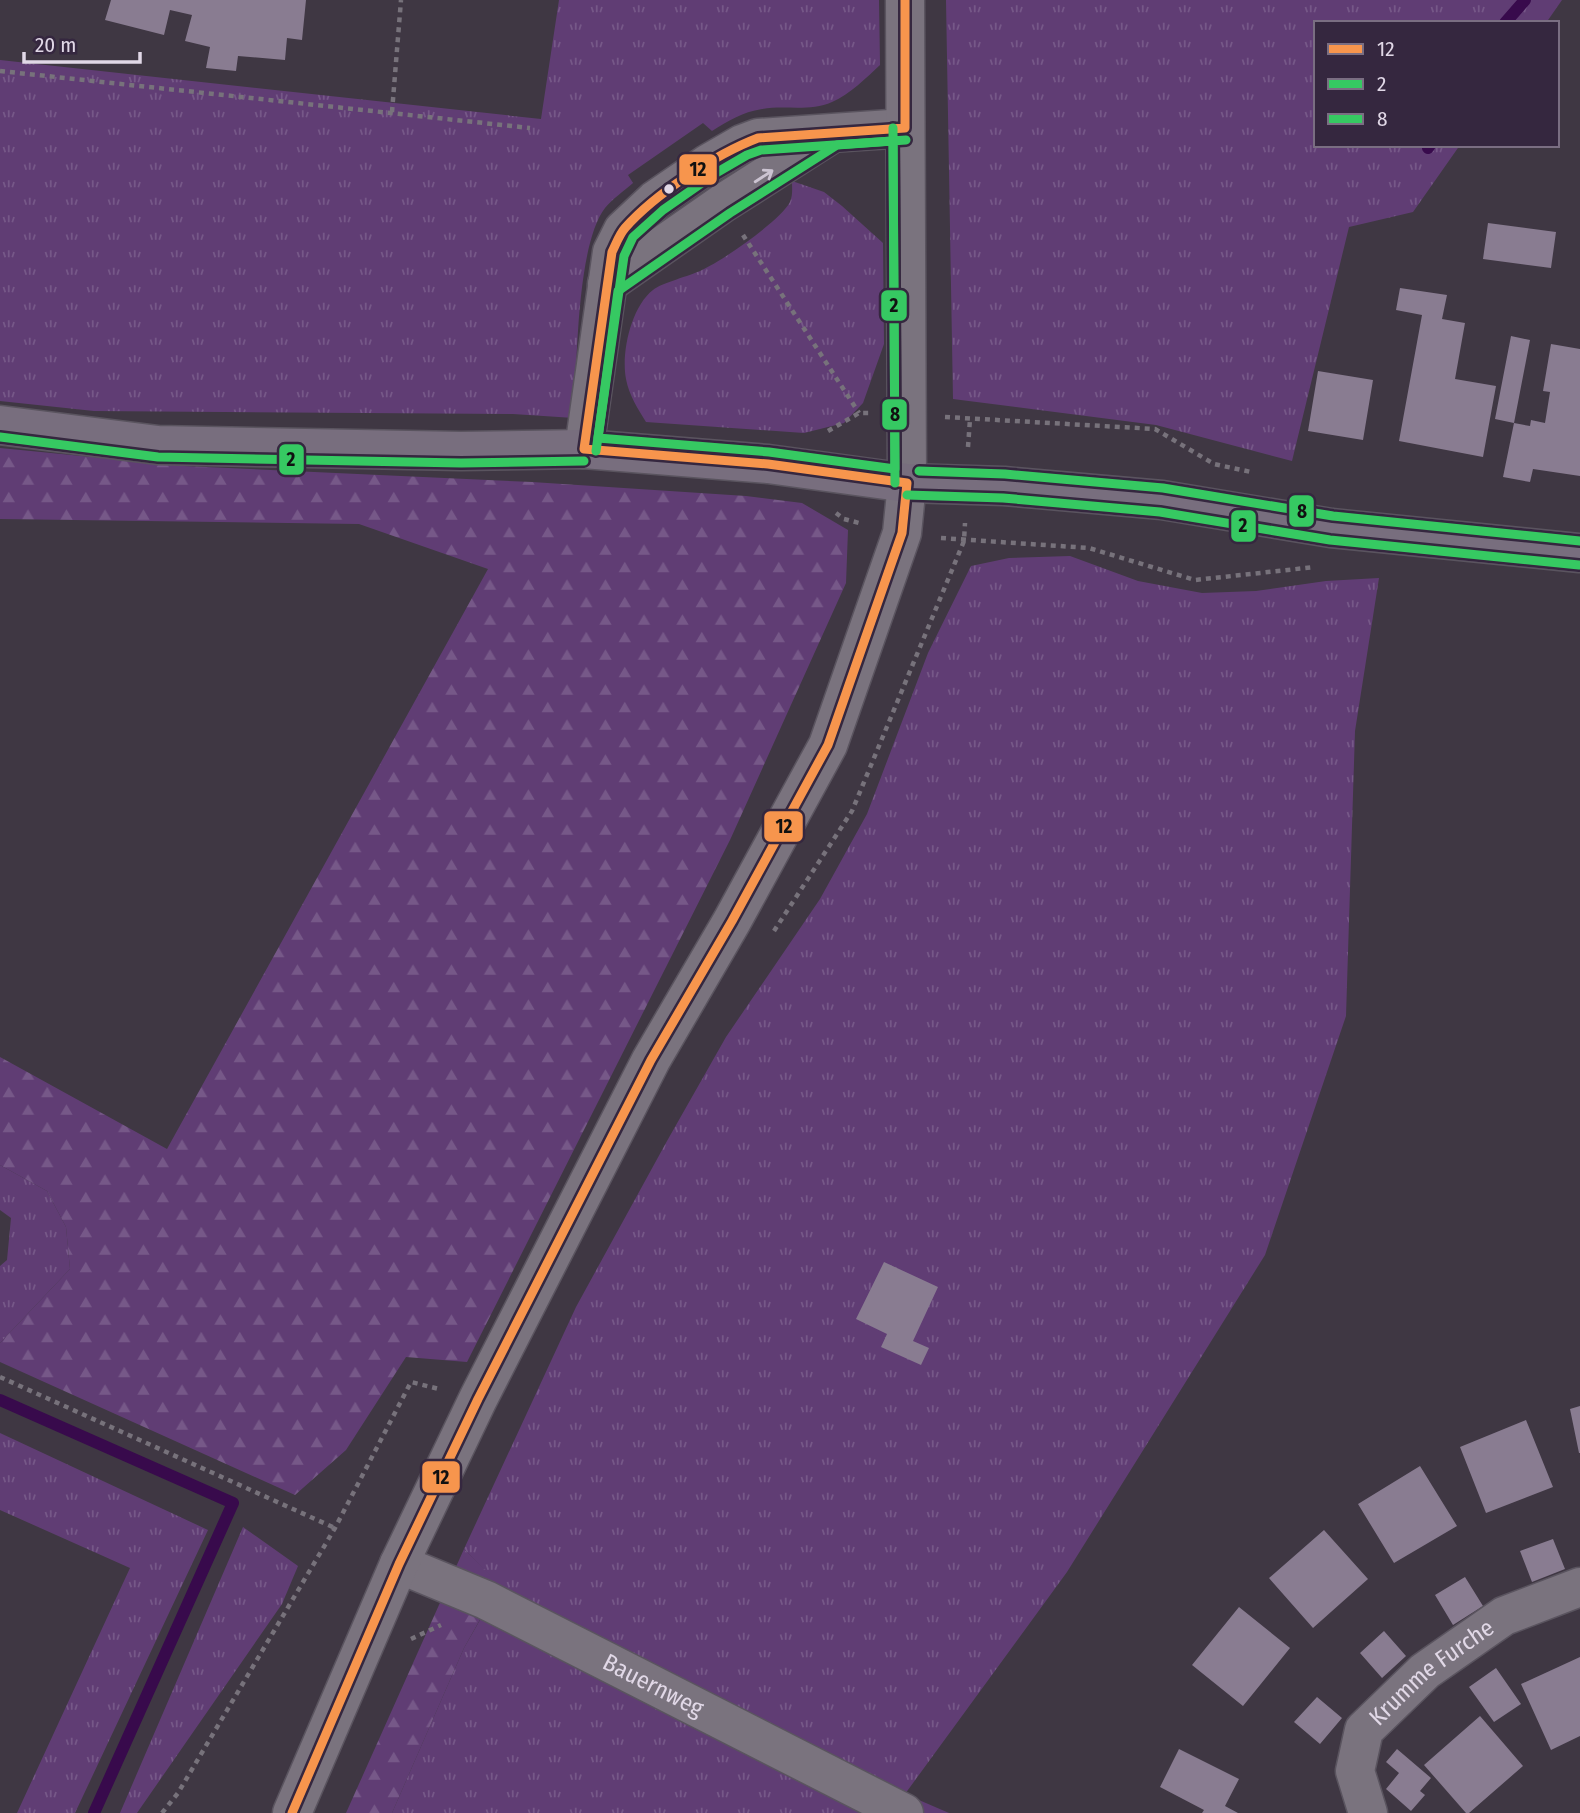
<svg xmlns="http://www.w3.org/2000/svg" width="1580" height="1813" font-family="'Fira Sans Condensed',sans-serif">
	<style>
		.grass { fill: url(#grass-tufts) }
		.forest { fill: url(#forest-firs) }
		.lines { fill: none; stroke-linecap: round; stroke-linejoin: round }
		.stream { stroke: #380a4c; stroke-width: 12 }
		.building { fill: #897c91 }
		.minor-casing { stroke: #5a545f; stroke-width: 41 }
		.major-casing { stroke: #5a545f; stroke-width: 41 }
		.path { stroke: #77727b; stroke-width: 4.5; stroke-dasharray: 5 5; stroke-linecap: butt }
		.minor { stroke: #7a737e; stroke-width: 38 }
		.major { stroke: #786e7e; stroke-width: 38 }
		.bus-1-casing { stroke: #35273f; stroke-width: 14 }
		.bus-2-casing { stroke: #35273f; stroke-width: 14 }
		.bus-3-casing { stroke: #35273f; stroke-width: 14 }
		.bus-1 { stroke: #f7954d; stroke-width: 9 }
		.bus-2 { stroke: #36c962; stroke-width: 9 }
		.bus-3 { stroke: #36c962; stroke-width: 9 }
		.oneway { stroke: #ccc4d2 }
		.bus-dot { fill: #e1d8e7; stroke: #35273f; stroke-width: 2.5 }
		.labels { text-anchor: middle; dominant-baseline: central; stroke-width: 7; stroke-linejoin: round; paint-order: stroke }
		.street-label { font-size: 24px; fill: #e1d8e7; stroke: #35273f }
		.line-badge { stroke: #35273f; stroke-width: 2.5 }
		.pale-badge-label { font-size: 19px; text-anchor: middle; font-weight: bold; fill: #111 }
	</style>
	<defs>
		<pattern id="grass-tufts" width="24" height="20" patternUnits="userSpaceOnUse" patternTransform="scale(1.75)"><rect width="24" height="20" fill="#603d74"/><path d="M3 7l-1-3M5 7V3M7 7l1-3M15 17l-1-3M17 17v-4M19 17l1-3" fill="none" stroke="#765888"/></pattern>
		<pattern id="forest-firs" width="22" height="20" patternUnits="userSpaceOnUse" patternTransform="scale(1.75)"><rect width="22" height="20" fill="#603d74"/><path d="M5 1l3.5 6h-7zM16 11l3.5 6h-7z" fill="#765888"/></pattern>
	</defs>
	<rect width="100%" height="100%" fill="#3f3743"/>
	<path class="grass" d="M559,0H879L880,65C866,78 850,94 832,102C810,112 785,105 762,109C742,112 728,121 712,131L703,123L628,175L633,183C624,191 612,199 605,208C576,246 577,368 574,418L513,414L94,411L0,401V60L541,119Z
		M946,0H1562L1546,23H1316V145H1460L1413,212L1349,227L1292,461L1156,425L953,399Z
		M792,181L824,192L842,206L883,243L884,344L863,403L844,423L804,433L646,422C638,409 629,395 626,379C621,353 631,307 653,290C661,283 690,276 702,270C722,261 780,221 790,202C793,195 792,189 792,181Z
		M1070,556L1138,581L1202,593L1256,591L1326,581L1379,578L1355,731L1346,1016L1265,1255L1067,1572L905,1794L949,1813H392L464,1648L500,1585L464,1549L576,1307L667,1141L726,1037L820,899L867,814L928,653L971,566L1009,558Z
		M0,1165L47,1191L66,1227L70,1269L0,1343V1266L7,1260L11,1218L0,1210Z
		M0,1433L208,1530L75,1813H17L130,1568L0,1510Z
		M243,1527L298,1566L282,1604L137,1813H120Z"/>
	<path class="forest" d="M0,448L184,466L532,482L746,496L802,503L848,530L846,583L730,840L467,1362L406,1357L346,1450L295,1495L0,1362V1343L70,1269L66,1227L47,1191L0,1165V1057L167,1149L488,569L359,524L0,519Z
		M464,1549L500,1584L464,1648L392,1813H346Z"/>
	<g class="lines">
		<path class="stream" d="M1505,23L1525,0
			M1428,148L1430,145
			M0,1400L233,1503L94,1813"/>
	</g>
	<path class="building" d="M111,0H306L302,40L287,38L285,60L238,56L236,71L206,68L210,47L185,41L192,15L170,10L164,35L105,20Z
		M1488,223L1556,232L1551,268L1483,259Z
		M1400,288L1447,295L1442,319L1465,323L1455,379L1496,386L1483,457L1399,441L1422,315L1396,310Z
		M1511,336L1530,340L1514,423L1530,426L1531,420L1545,423L1550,392L1543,391L1551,344L1580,349V476L1533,469L1530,482L1503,477L1514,423L1495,419Z
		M1318,371L1373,380L1363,440L1308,431Z
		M884,1262L938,1287L913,1341L929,1348L921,1365L881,1347L887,1334L856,1319Z
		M1580,1406V1453H1579L1570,1409Z
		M1526,1420L1553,1487L1486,1513L1460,1447Z
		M1420,1466L1457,1526L1394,1563L1358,1504Z
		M1324,1530L1368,1579L1313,1628L1269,1578Z
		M1553,1539L1565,1569L1532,1582L1520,1551Z
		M1465,1577L1483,1606L1453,1625L1435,1595Z
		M1239,1607L1290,1648L1243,1706L1192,1665Z
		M1384,1631L1406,1656L1382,1678L1360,1653Z
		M1580,1657V1736L1551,1750L1521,1684Z
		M1496,1668L1521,1704L1494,1722L1469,1687Z
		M1317,1697L1342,1718L1320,1744L1294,1722Z
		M1480,1716L1523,1766L1469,1813H1466L1424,1765Z
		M1179,1749L1239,1779L1225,1806L1238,1813H1202L1204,1810L1160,1787Z
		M1397,1749L1431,1778L1420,1791L1425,1795L1411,1811L1386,1789L1399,1773L1386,1762Z"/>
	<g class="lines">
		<g class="minor-casing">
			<g id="minor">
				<path d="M607,284L723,203L828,136"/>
				<path d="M584,449L612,252L623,230L655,200L709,163L742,144L758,138L905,128"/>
				<path id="s1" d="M399,1564L486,1600L904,1813"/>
				<path d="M292,1813L399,1564L478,1399L651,1060L732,921L828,745L902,533L907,483L905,0"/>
				<path id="s2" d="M1368,1813L1355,1771L1364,1730L1425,1671L1504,1616L1580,1587"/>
			</g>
		</g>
		<g class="major-casing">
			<path id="major" d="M0,425L158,445L461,451L584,449L768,464L907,483L1004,486L1162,500L1331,528L1580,553"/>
		</g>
		<path class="path" d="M0,71L530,128
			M392,112L401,0
			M743,235L859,413
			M945,417L1155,429L1214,464L1251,472
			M828,431L859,413H870
			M968,447L970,419
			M836,513L844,519L863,524
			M941,538L1089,548L1195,580L1315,567
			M774,931L852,811L964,541L965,523
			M0,1377L335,1528
			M411,1639L441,1625
			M162,1813L178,1793L335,1528L411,1382L439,1389"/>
		<use href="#minor" class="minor"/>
		<use href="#major" class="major"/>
		<g class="bus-1-casing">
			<path id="bus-1" d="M905,0V128
				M584,449L612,252C616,244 619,235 625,228C655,194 716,154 758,138L905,128
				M584,449L768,464L907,483
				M292,1813L399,1564L478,1399L651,1060L732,921L828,745L902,533L907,483"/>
		</g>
		<g class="bus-2-casing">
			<path id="bus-2" d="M893,128L895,483
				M0,437L158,457L461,463L584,461
				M596,451L624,256L633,237L663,210L716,173L747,155L761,150L906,140
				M907,495L1003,498L1160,512L1330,540L1579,565"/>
		</g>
		<g class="bus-3-casing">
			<path id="bus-3" d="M893,141L895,469L769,452L598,438L618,291L730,213L837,145Z
				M919,471L1005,474L1163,488L1333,516L1580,541"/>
		</g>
		<use href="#bus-1" class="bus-1"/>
		<use href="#bus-2" class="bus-2"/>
		<use href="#bus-3" class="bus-3"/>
	</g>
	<defs><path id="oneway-shaft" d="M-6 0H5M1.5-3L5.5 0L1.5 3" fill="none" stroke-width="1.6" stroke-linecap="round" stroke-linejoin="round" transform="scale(1.75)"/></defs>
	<use class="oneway" href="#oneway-shaft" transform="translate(764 176) rotate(-33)"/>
	<circle class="bus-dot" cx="669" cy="189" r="6"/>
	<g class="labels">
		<g class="street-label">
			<text stroke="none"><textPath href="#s2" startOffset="175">Krumme Furche</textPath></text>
			<text stroke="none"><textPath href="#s1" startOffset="282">Bauernweg</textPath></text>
		</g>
	</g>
	<g class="line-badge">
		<rect x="678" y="153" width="40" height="33" rx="7" fill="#f7954d"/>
		<rect x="880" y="289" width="28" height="33" rx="7" fill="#36c962"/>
		<rect x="881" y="398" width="27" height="33" rx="7" fill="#36c962"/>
		<rect x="278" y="443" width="27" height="33" rx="7" fill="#36c962"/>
		<rect x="1288" y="494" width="27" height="34" rx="7" fill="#36c962"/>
		<rect x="1230" y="509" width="27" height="34" rx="7" fill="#36c962"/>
		<rect x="763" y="810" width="41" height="33" rx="7" fill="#f7954d"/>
		<rect x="421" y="1460" width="40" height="34" rx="7" fill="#f7954d"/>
	</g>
	<g class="pale-badge-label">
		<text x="698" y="176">12</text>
		<text x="894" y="312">2</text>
		<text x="895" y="421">8</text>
		<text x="291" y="466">2</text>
		<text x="1302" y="518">8</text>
		<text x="1243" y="532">2</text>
		<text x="784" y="833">12</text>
		<text x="441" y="1484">12</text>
	</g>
	<rect x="1314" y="21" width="245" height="126" fill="#35273f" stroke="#7a6e82" stroke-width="2"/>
	<rect x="1328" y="44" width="35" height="10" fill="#f7954d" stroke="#7a6e82" stroke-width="2"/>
	<text x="1377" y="56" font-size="21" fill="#e1d8e7">12</text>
	<rect x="1328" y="79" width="35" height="10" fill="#36c962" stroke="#7a6e82" stroke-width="2"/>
	<text x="1377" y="91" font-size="21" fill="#e1d8e7">2</text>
	<rect x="1328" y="114" width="35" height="10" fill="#36c962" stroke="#7a6e82" stroke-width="2"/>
	<text x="1377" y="126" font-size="21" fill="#e1d8e7">8</text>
	<path d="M24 52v10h116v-10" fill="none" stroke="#e1d8e7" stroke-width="3.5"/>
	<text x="35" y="52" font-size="21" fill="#e1d8e7" stroke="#35273f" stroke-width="5" paint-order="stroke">20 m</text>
</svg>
